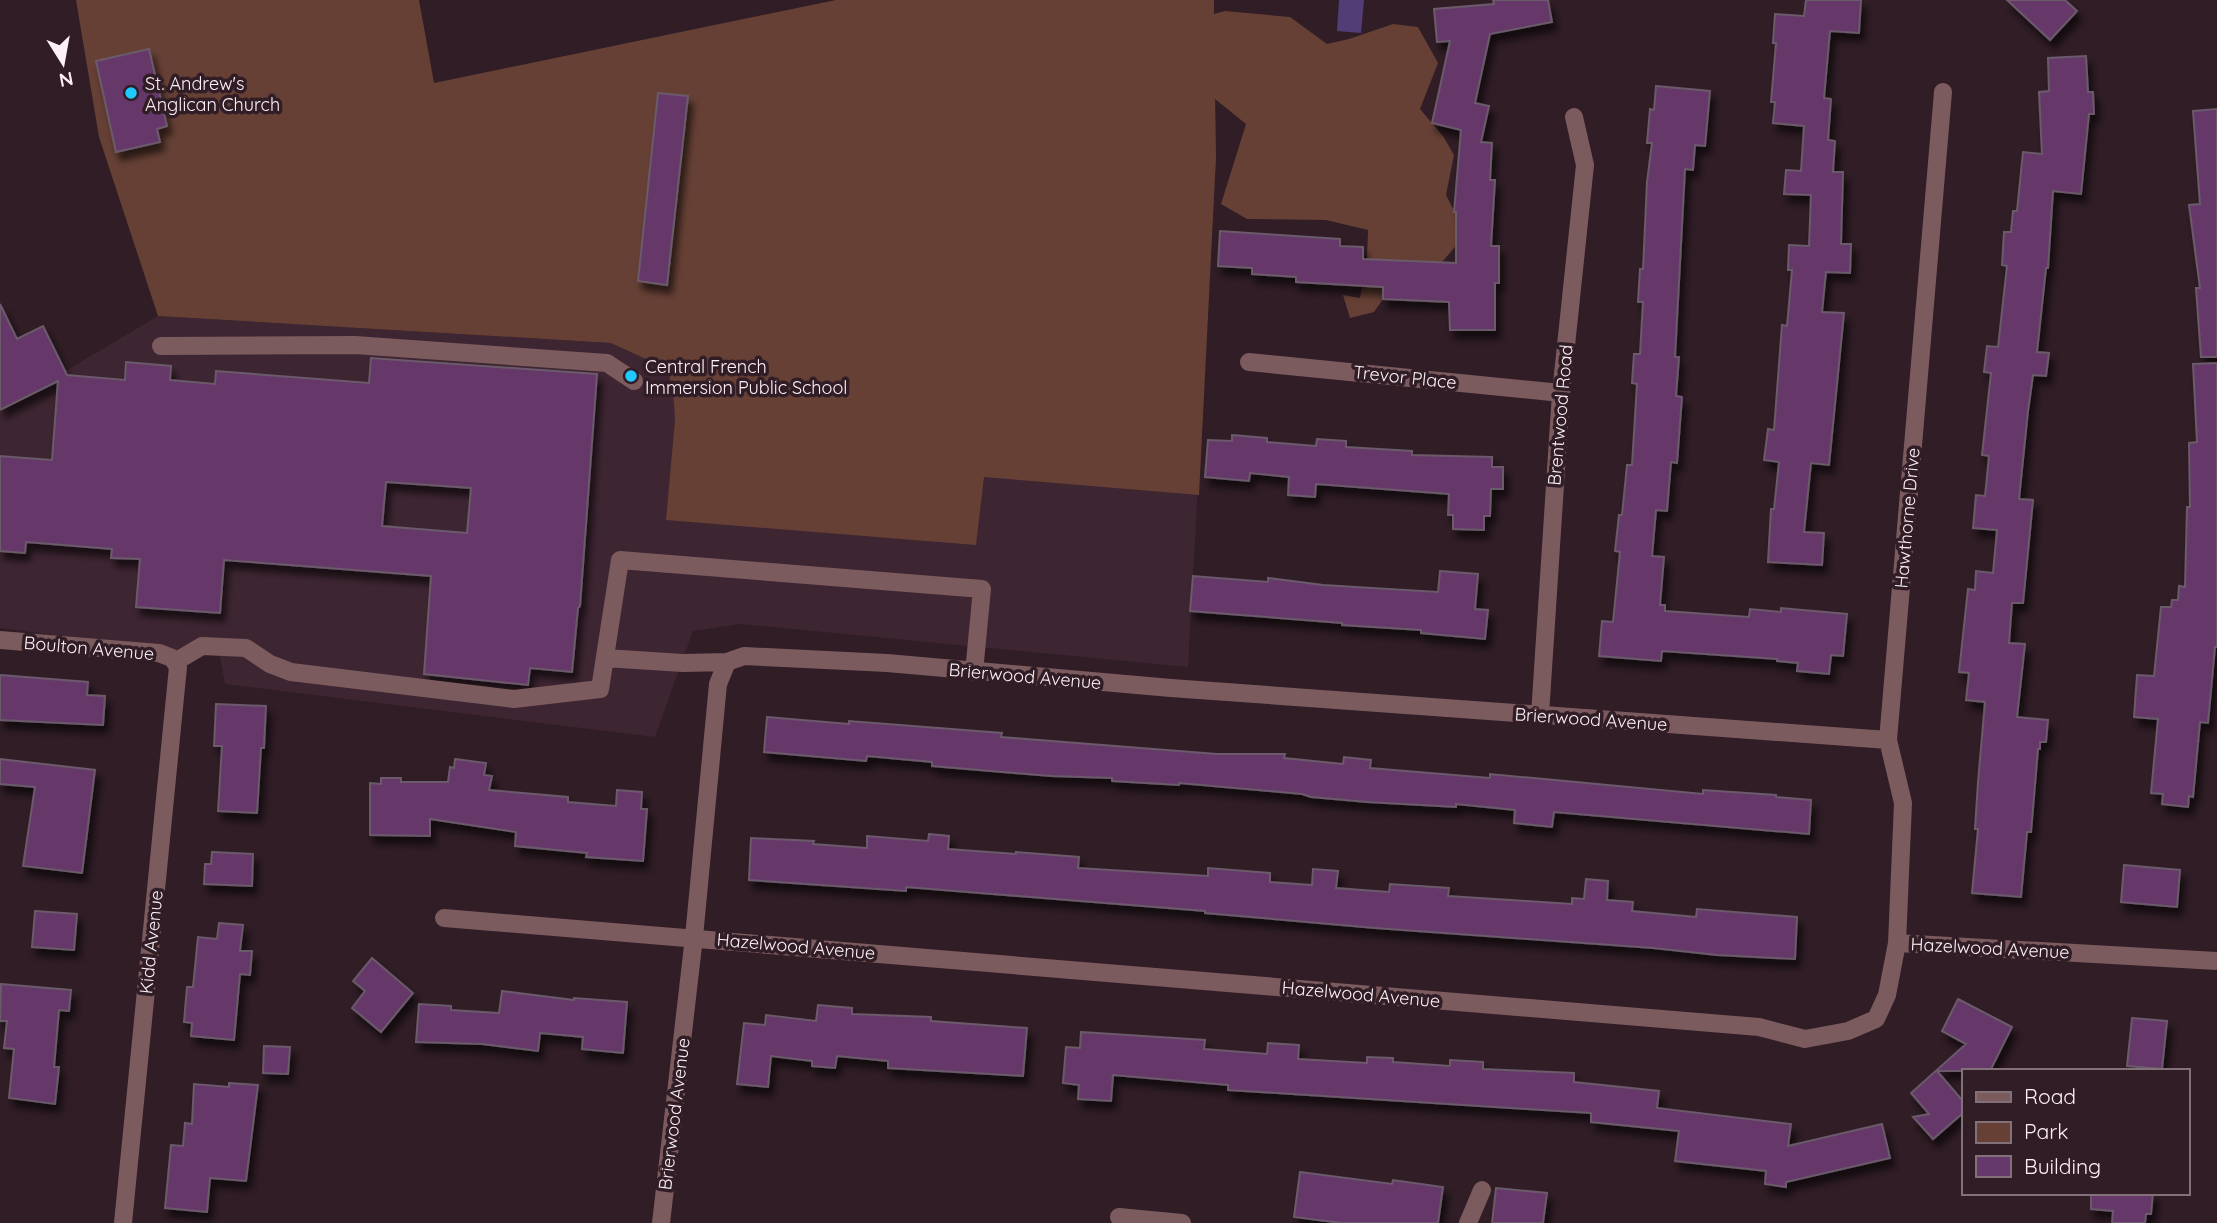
<svg xmlns="http://www.w3.org/2000/svg" width="2217" height="1223" font-family="Quicksand,sans-serif">
	<style>
		.built { fill: #3e2532 }
		.green { fill: #664035 }
		.water { fill: #523d76 }
		.building { fill: #653969; stroke: #6a5a6b; stroke-width: 2; fill-rule: evenodd; filter: url(#shadow) }
		.lines { fill: none; stroke-linecap: round; stroke-linejoin: round }
		.minor { stroke: #7b5b5e; stroke-width: 18 }
		.poi-dot { fill: #20c9fd; stroke: #301d26; stroke-width: 2.5 }
		.labels { text-anchor: middle; dominant-baseline: central; stroke-width: 7; stroke-linejoin: round; paint-order: stroke }
		.poi-label { font-size: 18px; fill: #fdf0f6; stroke: #301d26; text-anchor: start }
		.street-label { font-size: 18px; fill: #fdf0f6; stroke: #301d26 }
	</style>
	<defs>
		<filter id="shadow"><feDropShadow dx="4.5" dy="8" stdDeviation="3.5" flood-color="#0009"/></filter>
	</defs>
	<rect width="100%" height="100%" fill="#301d26"/>
	<path class="built" d="M836,0H1214L1216,157L1188,667L740,624L693,631L655,737L225,684L220,656L0,628V410L158,316L610,343Z"/>
	<path class="green" d="M76,0H419L434,83L836,0H1214V14L1225,11L1290,17L1327,44L1349,39L1393,24L1418,27L1438,63L1420,109L1443,136L1454,155L1446,195L1466,234L1442,262L1385,260L1383,299L1374,312L1350,318L1343,295L1360,298L1367,260L1368,230L1326,220L1247,219L1221,204L1246,124L1215,99L1216,157L1199,495L984,477L976,545L666,520L675,420L674,403L668,369L611,343L158,316L99,137Z"/>
	<path class="water" d="M1339,0H1364L1361,33L1337,31Z"/>
	<path class="building" d="M1493,0H1548L1552,22L1490,34L1475,103L1489,106L1481,142L1492,143L1490,180H1495L1491,246H1499V283H1495V330H1450L1449,302L1383,299V287L1296,282V277L1252,274V268L1218,266L1220,231L1340,239V246L1363,247V259L1456,263V212H1454L1461,130L1432,123L1450,41L1437,42L1434,9L1494,4Z
		M1806,0H1861L1859,33L1830,31L1824,98L1831,99L1828,140L1835,141L1833,172H1843L1841,244H1851L1850,273L1826,272L1822,312L1844,313L1829,465L1811,463L1804,532L1824,533L1822,565L1768,562L1771,509H1774L1779,462L1764,460L1768,429L1774,430L1782,325L1787,326L1792,270H1788L1789,245L1809,246L1811,195L1784,194L1786,170L1801,171L1804,126L1773,123L1775,102H1771L1776,43H1773L1775,14L1804,16Z
		M2007,0H2065L2077,11L2050,40Z
		M149,49L167,126L157,129L160,142L116,152L96,61Z
		M2086,56L2088,92H2093L2094,114H2089L2081,194L2053,191L2048,268H2046L2037,352L2049,353L2046,376L2033,375L2028,411L2019,499L2033,500L2023,603H2012L2009,643L2025,644L2017,717L2048,720L2046,742H2040V749H2038L2031,832H2027L2021,897L1972,893L1978,829H1975L1978,782L1985,702L1966,700L1969,673L1959,672L1968,589L1975,590L1976,571L1993,573L1997,530L1973,528L1976,495L1985,496L1989,456L1982,455L1991,373L1984,372L1987,346L1998,347L2007,266L2002,265L2004,232H2011L2013,211H2017L2023,152L2042,154L2039,92L2049,91L2048,58Z
		M1656,86L1710,91L1705,146L1695,145L1693,170L1685,169L1675,357H1679L1676,396L1682,397L1677,463L1671,462L1667,511L1656,510L1652,556L1664,557L1660,605H1665V611L1749,617L1750,609L1781,612V608L1847,614L1843,656L1831,655L1829,674L1797,671L1798,663L1777,661V659L1662,651L1661,661L1599,656L1602,621L1613,622L1620,552L1615,551L1619,515H1622L1627,465H1632L1637,384L1632,383L1634,354H1640L1643,302H1638L1640,269H1643L1647,182L1652,143H1647L1650,109L1654,110Z
		M658,93L688,96L667,285L638,281Z
		M2217,109V357H2201L2196,288H2200L2189,205L2200,204L2193,111Z
		M0,304L17,339L43,326L67,375L125,380L126,362L171,366L170,380L215,384L216,371L369,383L371,358L597,374L580,606L578,608L572,672L530,668L528,685L424,674L431,576L224,560L220,613L136,607L140,559L111,558L112,549L26,542L25,553L0,551V456L52,460L58,381L0,410ZM386,482L471,488L467,533L382,526Z
		M2217,363V647H2215L2208,723L2200,722L2193,797L2189,796L2188,807L2162,804L2163,794L2151,793L2158,719L2134,717L2137,675L2154,676L2161,607H2171L2172,600H2178L2179,586L2185,587L2187,507H2190L2189,443L2197,442L2193,364Z
		M1232,435L1267,438V442L1316,446L1317,439L1346,441V447L1412,451V455L1492,457V467H1503V489H1491L1490,516H1484V530L1453,529V515H1448L1449,494L1316,484L1315,497L1288,495L1289,477L1250,473L1249,481L1205,477L1208,440L1232,441Z
		M1440,571L1478,574L1475,609L1488,610L1485,639L1421,633V630L1342,625V623L1190,611L1193,576L1268,582V578L1323,585L1438,592Z
		M0,675L88,682L87,695L105,696L103,725L0,720Z
		M216,704L266,706L264,748H261L257,813L218,811L222,746H214Z
		M767,717L849,724V721L1002,733L1001,737L1217,754H1285L1284,758L1343,764L1344,757L1371,760L1370,768L1490,778V774L1703,794V790L1776,795V797L1811,800L1809,834L1554,812L1552,827L1514,823L1515,810L1456,804V807L1367,802L1311,797L1302,794L1179,783V785L1112,781V778L1051,776L932,766V762L867,756L866,761L764,752Z
		M0,759L95,770L82,873L23,866L35,787L0,784Z
		M455,759L486,763L484,775L492,776L489,790L568,797V802L616,806L617,790L642,792L641,809H647L643,861L586,857L587,853L515,846L516,832L430,819V836L370,835V783L381,784V778H401V782H448L450,767L454,768Z
		M929,834L949,836L948,849L1016,854V852L1079,857L1078,868L1208,876V868L1270,873V882L1312,885L1313,869L1338,871L1336,888L1389,892L1390,884L1449,888L1448,896L1572,904V898L1584,899L1586,879L1608,881L1607,900L1633,902L1632,911L1696,917L1697,909L1797,917L1795,959L1717,955L1653,948L1375,928L1205,913V911L906,887V891L749,880L751,838L814,841L813,844L867,848V836L928,841Z
		M212,852L253,854L252,886L204,884L205,864H211Z
		M2124,865L2180,870L2177,907L2121,902Z
		M35,911L77,914L74,950L32,947Z
		M219,923L243,925L240,951H252L250,975L240,974L234,1040L191,1036L192,1023L184,1022L187,987H193L198,937L217,939Z
		M372,958L413,993L381,1032L352,1008L365,991L353,981Z
		M1,984L71,990L69,1011L59,1010L54,1067H59L55,1104L9,1098L14,1049L4,1048L7,1021H0Z
		M502,991L574,1000V998L627,1002L623,1053L582,1049L583,1037L540,1033L538,1051L482,1044L416,1042L419,1004L451,1006V1010L499,1013Z
		M1958,999L2012,1027L1990,1071H1937L1963,1101V1113L1933,1139L1913,1117L1929,1114L1911,1093L1966,1044L1942,1031Z
		M818,1005L852,1008V1014L931,1017V1021L1027,1028L1023,1076L888,1068V1061L837,1056L835,1068L812,1066V1061L771,1056L768,1087L737,1084L744,1023L765,1025L766,1015L816,1021Z
		M2132,1018L2167,1021L2162,1069L2127,1066Z
		M1081,1032L1205,1040L1204,1049L1267,1054L1268,1043L1299,1045L1298,1059L1367,1063V1057L1393,1058V1062L1450,1066V1060L1483,1062V1069L1574,1073V1082L1659,1091L1657,1108L1791,1124L1788,1146L1882,1124L1890,1158L1786,1182V1187L1765,1184L1766,1171L1675,1161L1679,1131L1591,1122V1113L1228,1090V1085L1113,1075L1111,1101L1078,1099L1079,1085L1063,1083L1066,1047L1080,1048Z
		M264,1046L290,1047L288,1074L263,1073Z
		M229,1083L258,1085L246,1181L210,1178L207,1212L165,1208L171,1145L183,1146L185,1123L192,1124L194,1084L229,1087Z
		M1300,1172L1392,1184L1393,1180L1443,1187L1438,1223H1341L1294,1217Z
		M1496,1188L1547,1193L1543,1223H1492Z
		M2091,1193H2153L2151,1214H2146L2145,1223H2112L2113,1211L2091,1209Z"/>
	<g class="lines">
		<path class="minor" d="M161,346L355,345L607,363L634,381
			M1249,362L1561,393
			M0,640L159,653L172,658L178,667L123,1223
			M605,658L683,663L727,662
			M175,662L202,646L246,648L270,664L291,672L514,699L600,689L620,560L982,589L974,672
			M1540,715L1561,393L1585,165L1574,117
			M444,918L1759,1027L1805,1039L1848,1031L1876,1019L1887,995L1897,943L1903,803L1888,740L1943,92
			M1897,943L2217,961
			M1119,1217L1182,1223
			M661,1223L694,937L718,684L727,662L744,656L887,663L1171,688L1888,740
			M1468,1223L1482,1190"/>
	</g>
	<g class="poi-dot">
		<circle cx="131" cy="93" r="7"/>
		<circle cx="631" cy="376" r="7"/>
	</g>
	<g class="labels">
		<g class="poi-label">
			<text x="145" y="83">St. Andrew's<tspan x="145" dy="21">Anglican Church</tspan></text>
			<text x="645" y="366">Central French<tspan x="645" dy="21">Immersion Public School</tspan></text>
		</g>
		<g class="street-label">
			<text transform="translate(1405 377) rotate(6)">Trevor Place</text>
			<text transform="translate(1560 415) rotate(-85)">Brentwood Road</text>
			<text transform="translate(1907 518) rotate(-85)">Hawthorne Drive</text>
			<text transform="translate(89 648) rotate(5)">Boulton Avenue</text>
			<text transform="translate(1025 676) rotate(5)">Brierwood Avenue</text>
			<text transform="translate(1591 719) rotate(4)">Brierwood Avenue</text>
			<text transform="translate(151 942) rotate(-84)">Kidd Avenue</text>
			<text transform="translate(796 946) rotate(5)">Hazelwood Avenue</text>
			<text transform="translate(1990 948) rotate(3)">Hazelwood Avenue</text>
			<text transform="translate(1361 994) rotate(5)">Hazelwood Avenue</text>
			<text transform="translate(674 1114) rotate(-83)">Brierwood Avenue</text>
		</g>
	</g>
	<rect x="1962" y="1069" width="228" height="126" fill="#301d26" stroke="#827179" stroke-width="2"/>
	<rect x="1976" y="1092" width="35" height="10" fill="#7b5b5e" stroke="#827179" stroke-width="2"/>
	<text x="2024" y="1104" font-size="21" fill="#fdf0f6">Road</text>
	<rect x="1976" y="1122" width="35" height="21" fill="#664035" stroke="#827179" stroke-width="2"/>
	<text x="2024" y="1139" font-size="21" fill="#fdf0f6">Park</text>
	<rect x="1976" y="1156" width="35" height="21" fill="#653969" stroke="#827179" stroke-width="2"/>
	<text x="2024" y="1174" font-size="21" fill="#fdf0f6">Building</text>
	<g transform="translate(63 63) rotate(169)" stroke="#301d26" stroke-width="5" paint-order="stroke">
	<path d="M0-5L12 26L0 18L-12 26Z" fill="#fdf0f6"/>
	<text y="-10" font-size="19" font-weight="bold" text-anchor="middle" fill="#fdf0f6">N</text>
	</g>
</svg>
